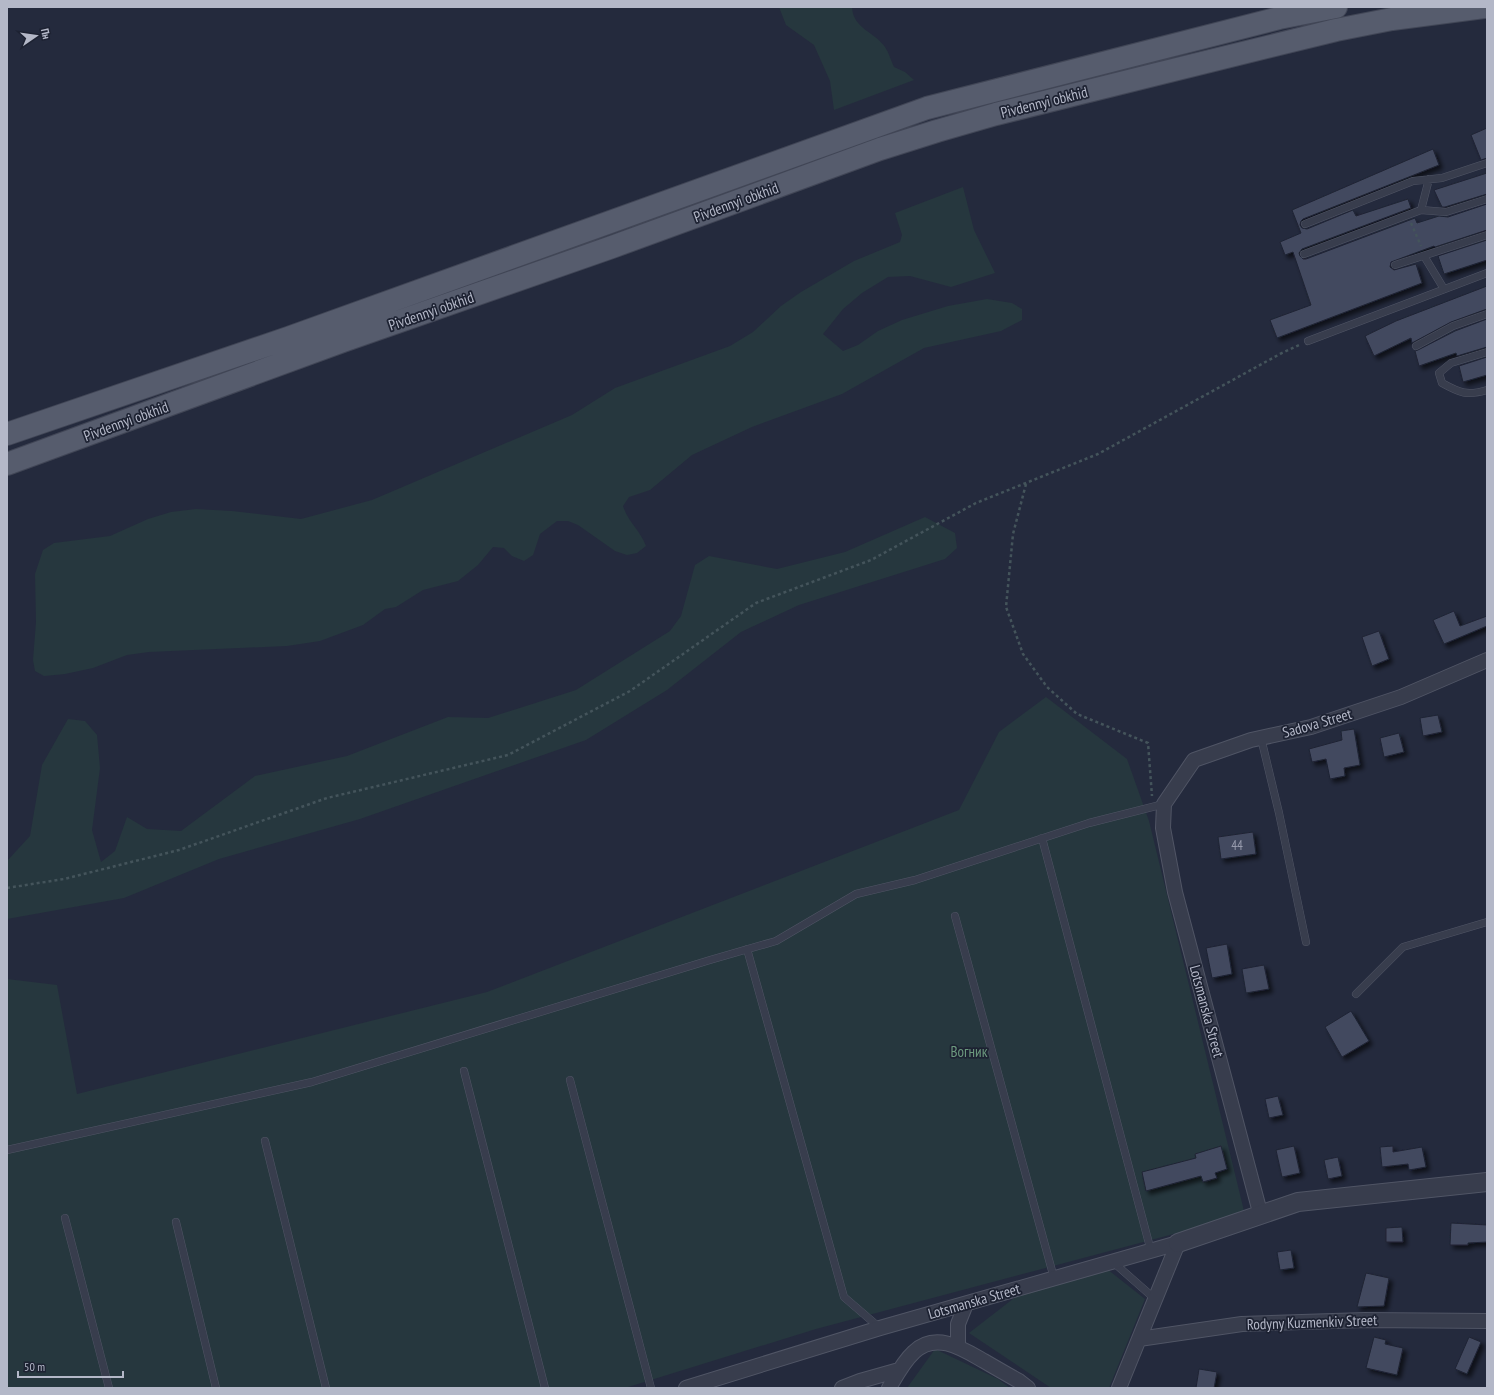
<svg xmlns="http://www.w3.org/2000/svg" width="1494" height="1395" font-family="'PT Sans Narrow',sans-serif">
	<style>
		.green { fill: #26373e }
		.building { fill: #43495f; stroke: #1f2434; filter: url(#shadow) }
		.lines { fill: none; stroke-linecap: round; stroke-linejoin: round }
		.service-casing { stroke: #505565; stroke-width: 8 }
		.minor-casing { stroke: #505565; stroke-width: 16 }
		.tertiary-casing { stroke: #505565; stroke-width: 20 }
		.primary-casing { stroke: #414656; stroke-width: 24 }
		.path { stroke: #44545b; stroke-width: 2.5; stroke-dasharray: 3 3; stroke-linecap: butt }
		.service { stroke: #383d4d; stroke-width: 7 }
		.minor { stroke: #383d4d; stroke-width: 14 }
		.tertiary { stroke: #383d4d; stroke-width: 18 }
		.primary { stroke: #565c6d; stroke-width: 22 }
		.labels { text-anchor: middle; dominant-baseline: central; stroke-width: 3.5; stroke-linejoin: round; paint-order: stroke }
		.number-label { font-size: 13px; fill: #989cae }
		.street-label { font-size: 15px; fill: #b4b8c8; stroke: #1d2232 }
		.park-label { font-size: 15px; fill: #6c997e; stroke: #1d2232 }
	</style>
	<defs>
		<filter id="shadow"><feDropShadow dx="3.5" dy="3.5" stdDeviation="2" flood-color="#0009"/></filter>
	</defs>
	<rect width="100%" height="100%" fill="#242a3d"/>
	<path class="green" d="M779,7H852C853,29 875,32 885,47C889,53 891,61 894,67L905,72L914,80L834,110L830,81L814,45L786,25Z
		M963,187L974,230L995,273L951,287L910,276L888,277L862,293L843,309L823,334L843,351L858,345L878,331L902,320L948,306L987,299L1012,303L1022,309V320L1001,331L924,348L842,394L752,427L692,455L650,490L629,497L623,506C628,522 640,530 646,546L637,553L627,555L615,551L578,525L568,521H557L540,534L533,555L524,561L512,556L504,548L493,547L478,565L458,581L423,590L396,607L385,609L363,625L320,641L287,646L149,652L127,655L93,668L65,674L44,676L35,671L33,660L36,622L35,574L43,550L54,543L110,536L148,519L171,512L196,509L232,511L301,519L372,500L572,415L615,388L730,346L753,332L781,306L801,292L854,261L900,242L902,235L895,213Z
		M925,517L955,533L957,548L945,559L799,605L741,632L667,690L586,740L360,819L219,859L124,898L7,919V861L30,836L42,765L68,719L85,721L97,735L100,768L92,830L101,862L115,851L127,817L147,829L181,831L255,776L347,756L448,717L488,718L576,690L670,631L681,616L695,565L709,556L777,569L845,552Z
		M1046,697L1127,759L1149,821L1245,1215L816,1329L625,1388H7V979L57,985L77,1094L487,992L959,810L999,732Z
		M1107,1269L1145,1299L1109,1388H1051L969,1333L1018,1295Z
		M935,1349L998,1379L1010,1388H907Z"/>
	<path class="building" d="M1487,128V158L1481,160L1471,135Z
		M1433,149L1439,165L1303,219L1301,221L1300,225L1302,228L1307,229L1353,210L1356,216L1408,199L1411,208L1302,249L1299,253L1300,256L1303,259H1306L1415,218L1417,223L1439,216L1448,217L1487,204V230L1435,247L1434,246L1391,262L1390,267L1394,270L1416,264L1422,283L1277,338L1270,320L1311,305L1293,252L1285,255L1280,242L1301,233L1292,210Z
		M1487,168V194L1445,207H1442L1434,190L1487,173L1485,169Z
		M1487,240V260L1444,274L1438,256Z
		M1487,286V309L1451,322L1412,343L1411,338L1374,356L1365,336L1396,321Z
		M1487,319V347L1457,356L1456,353L1419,366L1415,351L1418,350L1455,331Z
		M1487,357V375L1463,382L1459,366Z
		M1454,611L1460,626L1487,616V626L1444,644L1433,620Z
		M1379,631L1389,659L1372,666L1362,637Z
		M1438,715L1442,732L1423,736L1420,718Z
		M1354,729L1360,765L1344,768L1345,776L1330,779L1326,759L1312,762L1309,749L1342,740L1341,731Z
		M1399,733L1404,752L1384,757L1380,738Z
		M1253,832L1256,854L1221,859L1218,837Z
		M1227,944L1232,974L1212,978L1206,948Z
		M1264,965L1269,989L1246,993L1242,969Z
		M1351,1011L1369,1041L1342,1057L1325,1027Z
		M1278,1096L1283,1115L1269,1118L1265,1099Z
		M1221,1146L1227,1169L1215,1173L1217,1178L1203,1182L1201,1176L1146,1191L1142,1172L1196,1158L1195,1154Z
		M1294,1146L1300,1173L1282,1177L1276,1150Z
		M1393,1146V1152L1422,1147L1426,1167L1409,1170L1408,1164L1382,1167L1380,1147Z
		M1338,1157L1342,1176L1328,1179L1324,1160Z
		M1451,1223L1487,1225V1242L1468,1243V1245H1450Z
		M1402,1227L1403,1242H1386V1228Z
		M1291,1250L1294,1268L1280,1270L1277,1252Z
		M1366,1273L1389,1278L1384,1306L1357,1307Z
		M1374,1337L1386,1340L1385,1344L1403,1348L1397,1375L1366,1368Z
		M1469,1337L1481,1342L1467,1374L1455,1369Z
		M1199,1369L1217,1372L1214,1388H1196Z"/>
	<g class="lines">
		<g class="service-casing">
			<path id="service" d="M1421,210L1429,179
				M1305,224L1413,181L1442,178L1487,163
				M1304,254L1421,210L1446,212L1487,199
				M1424,256L1444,289
				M1395,265L1487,235
				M1308,341L1487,273
				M1416,346L1453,326L1487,314
				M1487,352L1451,363L1439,373L1442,383C1460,393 1467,396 1487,390
				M1261,738L1279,813L1306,942
				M1042,838L1151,1251
				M955,916L1054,1278
				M747,949L844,1297L880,1328
				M1356,994L1403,947L1487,922
				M464,1071L545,1388
				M570,1080L651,1388
				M265,1141L326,1388
				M7,1150L312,1082L710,960L776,941L856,894L915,880L1089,823L1164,804
				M65,1218L109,1388
				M176,1222L216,1388
				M1113,1262L1155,1299"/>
		</g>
		<g class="minor-casing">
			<path id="minor" d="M1261,1216L1175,892L1163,828L1164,804L1194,760L1251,740L1311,727L1401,697L1487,660
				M1139,1339L1242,1324L1365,1320L1487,1321
				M958,1346V1324L966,1304
				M686,1388L880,1328L1178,1243
				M842,1388L860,1381L899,1370
				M889,1388C896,1376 903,1362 914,1352C936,1331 963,1349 984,1361C996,1368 1008,1375 1019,1381L1028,1388
				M1119,1388L1178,1243"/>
		</g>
		<g class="tertiary-casing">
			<path id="tertiary" d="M1178,1243L1298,1202L1487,1182"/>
		</g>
		<g class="primary-casing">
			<path id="primary" d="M7,434L288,338L927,108L1279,18L1336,7
				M7,464L343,341L612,247L880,149L937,131L996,114L1153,75L1336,30L1392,19L1484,7"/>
		</g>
		<path class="path" d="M1411,223L1421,246
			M1026,484L1013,534L1006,607L1023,654L1047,687L1077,714L1148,743L1152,796
			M7,888L64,879L179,850L327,798L508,755L630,691L756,603L871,560L976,503L1098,454L1280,354L1299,345"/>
		<use href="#service" class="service"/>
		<use href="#minor" class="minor"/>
		<use href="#tertiary" class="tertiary"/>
		<use href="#primary" class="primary"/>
	</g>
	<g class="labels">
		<g class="number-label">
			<text x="1237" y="845">44</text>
		</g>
		<g class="street-label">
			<text transform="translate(1044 102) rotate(-14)">Pivdennyi obkhid</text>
			<text transform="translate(736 202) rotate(-20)">Pivdennyi obkhid</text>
			<text transform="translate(431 311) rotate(-19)">Pivdennyi obkhid</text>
			<text transform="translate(126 421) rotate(-20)">Pivdennyi obkhid</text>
			<text transform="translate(1317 723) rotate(-16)">Sadova Street</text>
			<text transform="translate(1207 1011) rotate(75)">Lotsmanska Street</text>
			<text transform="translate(974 1301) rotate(-16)">Lotsmanska Street</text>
			<text transform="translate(1312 1322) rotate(-2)">Rodyny Kuzmenkiv Street</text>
		</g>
		<g class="park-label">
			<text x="969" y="1051">Вогник</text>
		</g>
	</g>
	<rect width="1494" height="1395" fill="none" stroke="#b4b8c8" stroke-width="16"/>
	<g transform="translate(36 36) rotate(77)" stroke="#1d2232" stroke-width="3" paint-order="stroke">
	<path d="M0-3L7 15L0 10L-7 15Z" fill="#b4b8c8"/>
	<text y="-6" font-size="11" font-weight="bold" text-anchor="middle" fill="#b4b8c8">Пн</text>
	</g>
	<path d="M18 1371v6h105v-6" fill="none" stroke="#b4b8c8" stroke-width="2"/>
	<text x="24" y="1371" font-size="12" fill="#b4b8c8" stroke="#1d2232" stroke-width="3" paint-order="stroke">50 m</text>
</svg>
